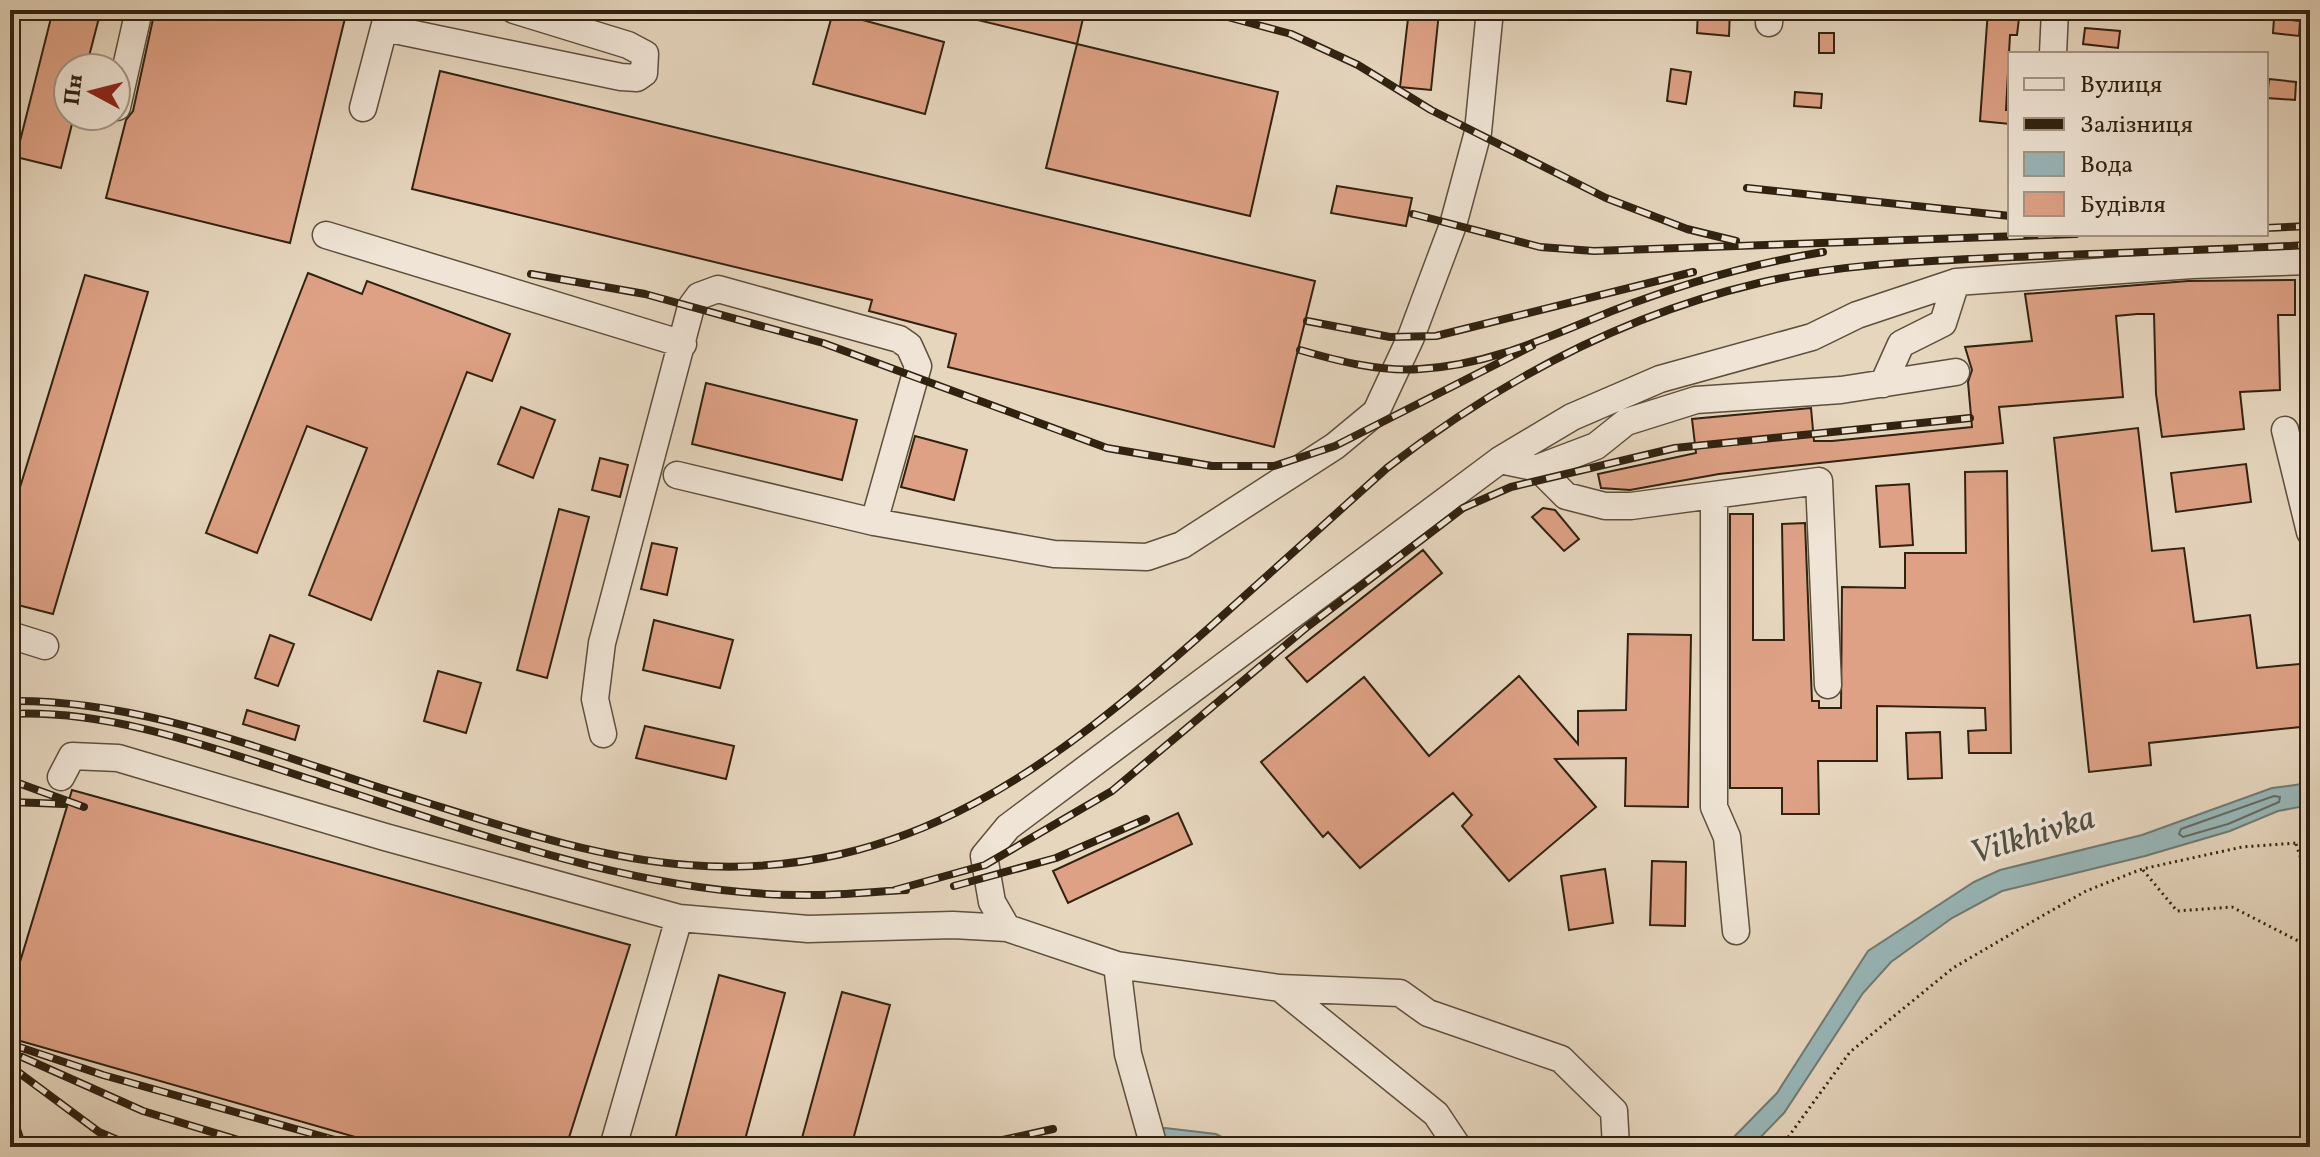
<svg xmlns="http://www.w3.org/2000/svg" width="2320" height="1157" font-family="Vollkorn,serif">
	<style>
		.water { fill: #98b7b9; stroke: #6f7b75; stroke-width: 2 }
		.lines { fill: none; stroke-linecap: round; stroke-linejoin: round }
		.shore { stroke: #646c64; stroke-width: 2 }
		.building { fill: #dea185; stroke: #312210; stroke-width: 2 }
		.minor-casing { stroke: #5e4f3c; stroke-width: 29 }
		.path { stroke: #312210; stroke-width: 3; stroke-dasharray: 2 4; stroke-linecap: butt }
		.minor { stroke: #efe4d5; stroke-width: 26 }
		.rail-casing { stroke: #312210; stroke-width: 8 }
		.rail { stroke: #efe4d5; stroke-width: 5; stroke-dasharray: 15; stroke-linecap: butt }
		.labels { text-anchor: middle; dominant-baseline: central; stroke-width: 7; stroke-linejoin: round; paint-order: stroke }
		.water-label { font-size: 34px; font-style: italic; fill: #504f43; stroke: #efe4d5 }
	</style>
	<rect width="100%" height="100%" fill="#e6d6be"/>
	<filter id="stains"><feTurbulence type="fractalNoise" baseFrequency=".0025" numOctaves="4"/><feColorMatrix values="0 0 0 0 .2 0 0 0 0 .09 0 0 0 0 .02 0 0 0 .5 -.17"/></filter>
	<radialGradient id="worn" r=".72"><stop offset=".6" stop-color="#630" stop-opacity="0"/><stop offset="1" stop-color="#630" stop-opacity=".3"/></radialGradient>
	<path class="water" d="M2310,783V805L2278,811L2230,831L2145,856L2002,891L1952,918L1891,962L1863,993L1784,1113L1751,1147H1724L1777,1093L1868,951L1974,882L2000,870L2142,835L2272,788Z
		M1165,1128L1216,1134L1241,1147H1110Z"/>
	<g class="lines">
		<path class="shore" d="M2274,796L2280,797L2279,802L2228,824L2183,837L2179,834L2181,829Z"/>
	</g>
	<path class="building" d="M53,10H101L86,68H68V116H74L61,168L16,157Z
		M155,10H347L290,243L106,198L126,120L133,111Z
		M957,10H1085L1077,44L957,15Z
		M1409,10L1439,12L1431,90L1400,87Z
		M1698,10H1730L1729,36L1697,33Z
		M1988,10H2020L2017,35H2010L2006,110H2010V124L1980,121Z
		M833,12L944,42L925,114L813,84Z
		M2274,18L2300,21L2299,36L2273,33Z
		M2085,28L2120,31L2118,48L2083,44Z
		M1819,33H1834V53H1819Z
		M1077,44L1278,92L1250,216L1046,168Z
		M1671,69L1691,72L1686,104L1667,101Z
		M440,71L1315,281L1274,447L948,367L956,334L869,311L872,300L412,189Z
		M2269,79L2296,82L2295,100L2267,98Z
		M1795,92L1822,94L1821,108L1794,106Z
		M1337,186L1412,198L1406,226L1331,213Z
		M308,273L362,294L367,281L510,334L492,381L467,372L371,620L309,595L367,448L307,426L257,553L206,533Z
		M85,275L148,292L53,614L10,603V520Z
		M2295,280V315H2278L2280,390L2240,392L2244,429L2162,437L2156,394L2154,314H2137L2116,316L2123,397L1999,407L2003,443L1719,474L1630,490L1601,488L1598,474L1696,453L1692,419L1811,408L1814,441H1832L1972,427L1968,382L1972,370L1965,347L2032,341L2025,294L2188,281Z
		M706,383L857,420L842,480L692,444Z
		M521,407L555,420L533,478L498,464Z
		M2138,428L2152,551L2184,548L2194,622L2250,615L2257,668L2310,663V726L2149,743L2151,765L2089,772L2054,438Z
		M915,436L967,450L954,500L901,487Z
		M600,458L628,465L620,497L592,490Z
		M2246,464L2251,502L2176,512L2171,473Z
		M2007,471L2011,753H1969L1968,731L1986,730L1985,708L1877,706V761H1818L1819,814H1782V788H1730V514H1753V640H1784L1782,524L1805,523L1812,701H1819V708H1841L1842,587L1905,588V553H1966L1965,472Z
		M1909,484L1913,545L1880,547L1876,486Z
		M1543,508L1555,510L1579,539L1564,551L1532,517Z
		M559,509L589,517L547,678L517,670Z
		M652,543L677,548L667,595L641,589Z
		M1423,550L1442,573L1307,682L1286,658Z
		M654,620L733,640L720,688L643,670Z
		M1628,634L1691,635L1688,807L1625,806L1626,758L1555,759L1596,807L1509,881L1462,826L1472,815L1453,793L1360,868L1328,832L1323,837L1261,762L1364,677L1429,756L1519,676L1578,744V711L1626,710Z
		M270,635L294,644L278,686L255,678Z
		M438,671L481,683L466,733L424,721Z
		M247,710L299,726L295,740L243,724Z
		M645,726L734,746L726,779L636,758Z
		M1940,732L1942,778L1908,779L1906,733Z
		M72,790L630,945L566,1147H390L10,1038V995Z
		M1178,813L1192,844L1068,903L1053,871Z
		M1652,861L1686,862L1685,926L1650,925Z
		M1605,869L1613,923L1569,930L1561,876Z
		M719,975L785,993L743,1147H673Z
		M842,992L890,1005L851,1147H836L802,1138Z
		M10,1107H13L26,1147H10Z"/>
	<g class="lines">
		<g class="minor-casing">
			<path id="minor" d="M1769,23L1770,10
				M385,28L621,77L637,78L644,73L645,54L628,45L514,10
				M2053,54L2055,10
				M117,107L139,10
				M363,108L388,13
				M326,235L683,344
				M1883,384L1901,344L1943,323L1956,282
				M2285,430L2310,532
				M1500,460L1572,417L1660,379L1812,337L1857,315L1956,282L2192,265L2310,261
				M1538,468L1596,446L1626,422L1696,400L1841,390L1956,372
				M677,475L874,522L1054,554L1147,557L1182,545L1335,446L1376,412L1411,337L1453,225L1478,132L1490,10
				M1714,496V807L1727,837L1736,931
				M10,635L45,646
				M603,734L595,699L602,643L691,307L699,296L718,289L899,339L909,346L918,366L874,522
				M61,777L72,756L118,758L385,837L679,918
				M1117,965L1280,988L1436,1114L1458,1147
				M1280,988L1400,993L1428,1013L1561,1059L1614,1111L1616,1147
				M613,1147L679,918L808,929L953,925L1007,928
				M1154,1147L1128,1054L1117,965L1007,928L992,902L984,856L1008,827L1500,460L1538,468L1566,496L1605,506H1631L1819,481L1828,685"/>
		</g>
		<path class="path" d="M2296,844L2310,886
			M2143,870L2177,911L2232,907L2310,947
			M1781,1147L1850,1052L1953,968L2035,920L2086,891L2142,869L2242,847L2310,842"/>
		<use href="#minor" class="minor"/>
		<g class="rail-casing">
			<path id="rail" d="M1202,10L1291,34L1358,65L1431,110L1606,198L1687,229L1736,241
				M1747,188L2010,216
				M1413,214L1540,247L1594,251L2076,234
				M2266,228L2310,226
				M531,274L645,294L823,343L1107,448L1212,466H1274L1335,446L1532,346
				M1307,321L1390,337L1436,336L1693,272
				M1300,350C1338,361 1380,372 1420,369C1490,365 1548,337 1612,311C1681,284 1750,264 1823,252
				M10,701C148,699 281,758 412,798C502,826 594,858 688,865C907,882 1056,764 1210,627C1269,574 1328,521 1387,468C1498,382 1623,315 1759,283C1843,263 1928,261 2013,257C2112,253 2211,250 2310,245
				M10,714C115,709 223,752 322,783C474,832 635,893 797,895C834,896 870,892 906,890
				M10,780L84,807
				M10,802L64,804
				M954,886L1056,858L1146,819
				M895,890L985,865L1112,791L1307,627L1463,508L1511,487L1675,448L1970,418
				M10,1044L103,1075L360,1147
				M22,1057L143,1111L261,1147
				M10,1066L99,1132L134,1147
				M971,1147L1053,1129"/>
		</g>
		<use href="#rail" class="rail"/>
	</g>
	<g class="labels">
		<g class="water-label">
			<text transform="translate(2033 837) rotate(-17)">Vilkhivka</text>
		</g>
	</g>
	<rect width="2320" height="1157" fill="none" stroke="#e6d6be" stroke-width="40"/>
	<rect x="12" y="12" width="2296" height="1133" fill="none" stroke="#312210" stroke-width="4"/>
	<rect x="20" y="20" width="2280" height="1117" fill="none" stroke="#312210" stroke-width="2"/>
	<rect x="2008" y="52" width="260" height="184" fill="#efe4d5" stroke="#a39686" stroke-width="2"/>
	<rect x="2024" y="78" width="40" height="12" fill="#efe4d5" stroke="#a39686" stroke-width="2"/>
	<text x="2080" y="92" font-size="24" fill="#312210">Вулиця</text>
	<rect x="2024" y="118" width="40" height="12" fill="#312210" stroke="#a39686" stroke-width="2"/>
	<text x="2080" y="132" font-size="24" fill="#312210">Залізниця</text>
	<rect x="2024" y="152" width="40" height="24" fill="#98b7b9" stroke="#a39686" stroke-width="2"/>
	<text x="2080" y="172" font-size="24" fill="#312210">Вода</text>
	<rect x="2024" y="192" width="40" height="24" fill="#dea185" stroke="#a39686" stroke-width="2"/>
	<text x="2080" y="212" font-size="24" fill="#312210">Будівля</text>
	<g transform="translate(92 92) rotate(277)"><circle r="38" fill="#efe4d5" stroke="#a39686" stroke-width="2"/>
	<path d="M0-6L14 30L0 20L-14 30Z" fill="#8f2418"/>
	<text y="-12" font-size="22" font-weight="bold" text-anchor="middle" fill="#312210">Пн</text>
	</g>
	<rect width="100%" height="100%" filter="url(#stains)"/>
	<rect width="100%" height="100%" fill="url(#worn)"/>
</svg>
